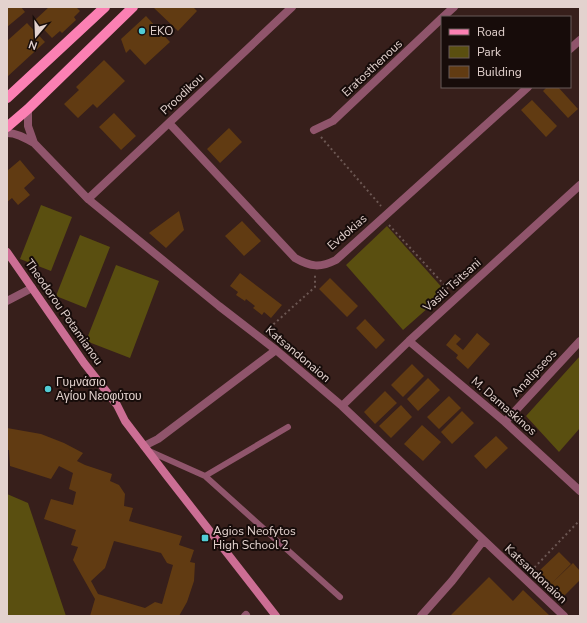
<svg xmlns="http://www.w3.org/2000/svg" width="587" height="623" font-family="'Nunito Sans',sans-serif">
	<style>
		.green { fill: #5a4f10 }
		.building { fill: #613b12; fill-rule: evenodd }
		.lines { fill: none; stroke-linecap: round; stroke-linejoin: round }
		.path { stroke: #6c5753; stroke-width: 2; stroke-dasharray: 2 3; stroke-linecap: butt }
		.lane { stroke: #90556c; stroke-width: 6 }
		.street { stroke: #90556c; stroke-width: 8 }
		.secondary { stroke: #cc6e94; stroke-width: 8 }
		.primary { stroke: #fb80b3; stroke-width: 10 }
		.poi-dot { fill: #51ccd5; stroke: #170c0a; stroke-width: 1.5 }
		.labels { text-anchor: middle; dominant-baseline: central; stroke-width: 4; stroke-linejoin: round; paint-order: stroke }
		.poi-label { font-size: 12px; fill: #e3d2ce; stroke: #170c0a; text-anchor: start }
		.street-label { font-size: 12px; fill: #e3d2ce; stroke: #170c0a }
	</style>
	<rect width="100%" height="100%" fill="#371f1b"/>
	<path class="green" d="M41,205L72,217L51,271L20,259Z
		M387,226L446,292L403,330L346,265Z
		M80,235L110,247L86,308L56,296Z
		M116,265L159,281L130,358L86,341Z
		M580,356V428L559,452L526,416Z
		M7,494L28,503L66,616H7Z"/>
	<path class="building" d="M7,7H21L25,12L7,27Z
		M49,7H76L80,11L74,17L76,20L62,33L60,31L52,38L35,20Z
		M155,7H193L197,11L178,31L154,8Z
		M146,16L170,42L145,65L130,49L126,53L121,39Z
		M27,23L45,42L7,77V41Z
		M104,60L125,81L97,108L93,104L78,118L64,104L79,90L76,87Z
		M547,87H558L578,109L568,118L543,91Z
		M532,100L557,126L546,137L521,110Z
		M114,113L136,136L121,150L99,127Z
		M229,128L242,142L220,163L207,149Z
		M20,160L35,178L24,188L30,195L18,205L12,198L7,202V171Z
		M179,211L184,230L166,248L149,233Z
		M242,221L261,241L244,256L225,236Z
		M240,273L282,305L271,318L264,312L262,315L253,308L255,306L246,299L245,301L236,295L238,292L230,286Z
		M330,278L358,306L347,317L319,289Z
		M365,319L385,340L376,349L356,328Z
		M477,333L490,344L468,369L456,358L458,355L446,345L455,334L461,339L456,344L463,350Z
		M412,364L424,376L403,397L391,385Z
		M428,378L440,390L418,411L407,399Z
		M385,391L397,403L375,424L364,412Z
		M449,396L461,408L439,429L427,417Z
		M401,405L412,417L391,438L379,426Z
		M462,411L474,423L452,444L441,432Z
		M422,425L441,442L423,461L404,444Z
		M7,428L41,434L64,443L83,453L77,461L85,465L112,474L110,481L119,485L125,494L124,506L133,508L129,521L182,536L179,545L194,550L190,562L195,563L194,581L187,602L179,616H90L95,599L73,560L78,547L71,545L76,530L44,519L51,499L73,505L76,492L69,489L73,473L59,466L51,479L10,466L9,450H7ZM114,541L161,553L167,563L173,565L162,604L155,602L145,608L98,594L91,581L105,568Z
		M496,436L508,448L486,469L474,456Z
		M559,552L571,564L550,585L538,572Z
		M573,563L580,571V580L563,597L551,584Z
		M489,577L513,601L523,590L550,616H450Z"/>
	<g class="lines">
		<path class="path" d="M321,137L381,206
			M389,225L450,291
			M266,331L315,287V275
			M531,571L580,520"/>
		<path class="lane" d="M149,451L205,476L340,597
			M205,476L288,427"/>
		<path class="street" d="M443,17L454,7
			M570,49L580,40
			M28,109V126L34,143L88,199L219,306L276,350L342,406L564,616
			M169,123L295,258C311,267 320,268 336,260L528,87
			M314,130L333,121L442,18
			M7,133C17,133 25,138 34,143
			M88,199L292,7
			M7,301L32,288
			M409,341L505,422L580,491
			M342,406L409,341L580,185
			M505,422L580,341
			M144,446L158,439L276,350
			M245,616L246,615
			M421,616L452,581L483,541"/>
		<path class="secondary" d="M7,252L84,363L117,405L125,421L167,476L276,616"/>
		<path class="primary" d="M7,98L105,7
			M7,127L28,109L133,7"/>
	</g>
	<g class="poi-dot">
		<circle cx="142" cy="31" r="4"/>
		<circle cx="48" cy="389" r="4"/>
		<rect x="201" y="534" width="8" height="8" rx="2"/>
	</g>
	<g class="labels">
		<g class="poi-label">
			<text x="150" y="31">EKO</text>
			<text x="56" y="382">Γυμνάσιο<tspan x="56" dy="14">Αγίου Νεοφύτου</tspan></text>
			<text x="213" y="531">Agios Neofytos<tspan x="213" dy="14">High School 2</tspan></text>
		</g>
		<g class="street-label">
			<text transform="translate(372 68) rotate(-43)">Eratosthenous</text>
			<text transform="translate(182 94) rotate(-43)">Proodikou</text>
			<text transform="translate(347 232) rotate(-41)">Evdokias</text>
			<text transform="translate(452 285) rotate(-42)">Vasili Tsitsani</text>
			<text transform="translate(64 312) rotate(55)">Theodorou Potamianou</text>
			<text transform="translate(298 354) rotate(40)">Katsandonaion</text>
			<text transform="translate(534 373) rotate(-47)">Analipseos</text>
			<text transform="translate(504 406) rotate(41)">M. Damaskinos</text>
			<text transform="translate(536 574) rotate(43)">Katsandonaion</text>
		</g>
	</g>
	<rect width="587" height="623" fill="none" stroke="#e3d2ce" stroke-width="16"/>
	<rect x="441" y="16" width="130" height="72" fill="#170c0a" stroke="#695b58"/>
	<rect x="449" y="29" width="20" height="6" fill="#fb80b3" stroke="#695b58"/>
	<text x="477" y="36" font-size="12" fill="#e3d2ce">Road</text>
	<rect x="449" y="46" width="20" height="12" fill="#5a4f10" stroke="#695b58"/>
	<text x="477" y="56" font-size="12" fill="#e3d2ce">Park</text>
	<rect x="449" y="66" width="20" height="12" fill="#613b12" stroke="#695b58"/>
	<text x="477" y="76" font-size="12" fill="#e3d2ce">Building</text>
	<g transform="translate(36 36) rotate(199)" stroke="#170c0a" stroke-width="3" paint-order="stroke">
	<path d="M0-3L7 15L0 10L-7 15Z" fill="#e3d2ce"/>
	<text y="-6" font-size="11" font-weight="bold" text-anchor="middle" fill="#e3d2ce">N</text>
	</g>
</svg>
